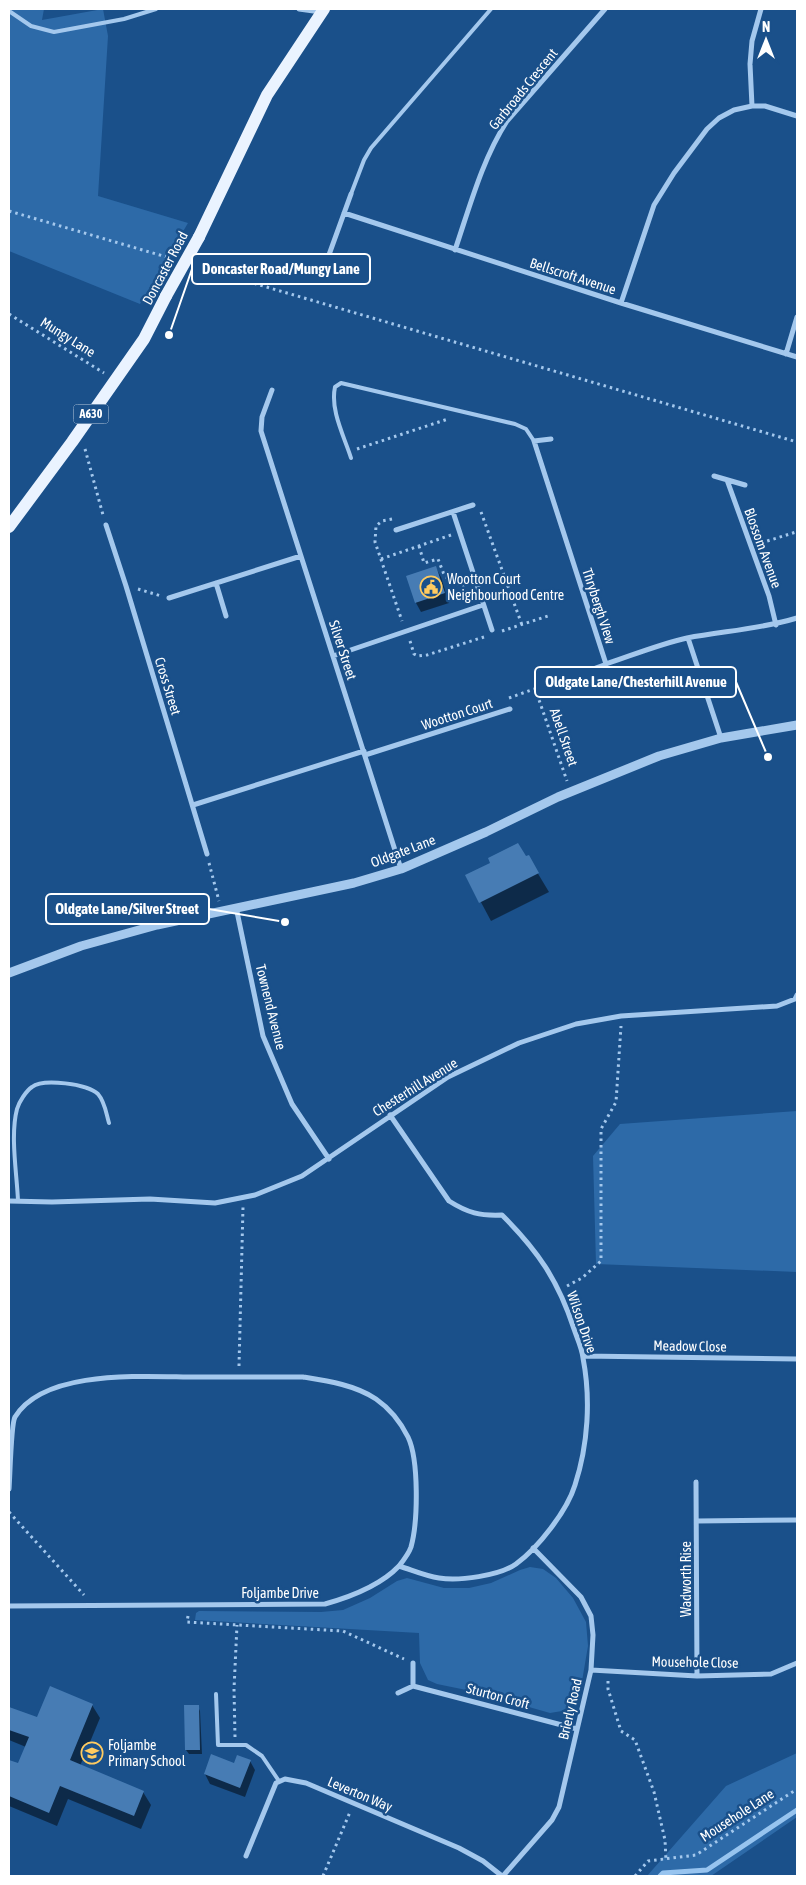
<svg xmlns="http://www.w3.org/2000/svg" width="806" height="1885" font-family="'Asap Condensed',sans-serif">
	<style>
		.green { fill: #2d6aa8 }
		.shadow { fill: #0007 }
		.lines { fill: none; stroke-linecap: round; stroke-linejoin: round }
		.stream { stroke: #97c4ef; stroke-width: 5 }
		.building { fill: #477cb4 }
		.path { stroke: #a4c8ed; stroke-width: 3; stroke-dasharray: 2.5 4; stroke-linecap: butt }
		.service { stroke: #a4c8ed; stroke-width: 4 }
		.minor { stroke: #a4c8ed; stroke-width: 5 }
		.tertiary { stroke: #a4c8ed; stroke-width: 9 }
		.primary { stroke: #eaf3ff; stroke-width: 12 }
		.primary-bridge { stroke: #eaf3ff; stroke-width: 12 }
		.labels { text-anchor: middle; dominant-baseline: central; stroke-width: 5; stroke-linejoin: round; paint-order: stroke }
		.shield { fill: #1a508a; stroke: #bacadc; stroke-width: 1 }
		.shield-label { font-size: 12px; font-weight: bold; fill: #fff }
		.street-label { font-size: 14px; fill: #fff; stroke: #1a508a }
		.poi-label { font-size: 14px; fill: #fff; stroke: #1a508a; text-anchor: start }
		.leader { fill: none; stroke: #fff; stroke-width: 2 }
		.callout-dot { fill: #fff; stroke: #1a508a; stroke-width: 2 }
		.callout { fill: #1a508a; stroke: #fff; stroke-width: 2 }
		.callout-label { font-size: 15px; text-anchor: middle; font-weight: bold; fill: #fff }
	</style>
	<rect width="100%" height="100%" fill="#1a508a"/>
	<path class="green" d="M9,9H44L42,20L103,9L108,36L98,196L188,223L140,304L9,251Z
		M797,1111V1272L596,1264L593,1156L620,1124Z
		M530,1567L543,1569L556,1578L573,1598L586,1622L588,1646L581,1687L575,1702L562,1711L550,1713L476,1692L437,1684L428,1680L420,1663L419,1633L195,1620L196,1613L199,1611L321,1612L343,1610L370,1598L397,1581L407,1578L444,1588H469L491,1583L520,1570Z
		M797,1753V1817L711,1876H647L726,1786Z"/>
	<path class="shadow" d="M436,568L441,577L449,603L421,612L416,603L407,577Z
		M528,857L549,892L491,921L467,876L492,863Z
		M92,1705L100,1718L80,1766L143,1792L151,1805L141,1829L68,1799L57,1826L9,1806V1761L19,1765L26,1747L9,1740V1708L38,1719Z
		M185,1707H198L200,1711L202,1754H189L186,1750Z
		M212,1756L235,1765L250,1761L255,1770L245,1797L210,1784L205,1774Z"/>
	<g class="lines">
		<path class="stream" d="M660,1876L663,1873L707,1870L797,1810"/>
	</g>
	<path class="building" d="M436,566L445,593L415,603L406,576Z
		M518,843L526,856L529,855L539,873L479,903L465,875L490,863L488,858Z
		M50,1686L93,1704L70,1760L144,1791L134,1816L60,1786L49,1813L9,1796V1760L18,1763L29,1737L9,1730V1707L37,1717Z
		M184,1705H199L200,1750H185Z
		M211,1754L234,1763L237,1755L251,1760L240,1788L204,1774Z"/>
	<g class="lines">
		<path class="path" d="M9,211L170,258
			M198,267L797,442
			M9,314L104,373
			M85,449L103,515
			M357,449L448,419
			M481,512L522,625
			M392,519L382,521L376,526L375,542L402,621
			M761,543L796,532
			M419,546L424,563L438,559L445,577L452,579L461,586L466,584
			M381,559L451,535
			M138,589L161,596
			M502,631L551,615
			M410,641L414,654L418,656L427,655L484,637
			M537,694L567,781
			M509,698L534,689
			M209,863L219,901
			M567,1286L582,1278L601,1261V1129L616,1102L621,1026
			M239,1366L243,1207
			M9,1512L84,1595
			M188,1616L187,1622L343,1631L404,1659
			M608,1681V1689L621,1731L635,1740L654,1792L665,1840L666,1860
			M235,1737L234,1689L237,1625
			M323,1876L350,1812
			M635,1876L648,1861L696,1855L797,1789"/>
		<path class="service" d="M9,11L31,26L54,32L124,19L156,9
			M351,194L364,160L371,148L491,9
			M351,458C344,436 330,410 335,387L341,383L515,424L526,429L534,441
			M542,687L606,664
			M18,1201C17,1174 10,1136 17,1109C19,1102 26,1091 32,1087C43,1078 88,1084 98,1094C105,1102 106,1113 109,1123
			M216,1694L218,1745H246L262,1756L279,1781"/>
		<path class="minor" d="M299,9L321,12
			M752,106L750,64L752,41L761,9
			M344,213L621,303L797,357
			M455,250C470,206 482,160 507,121L605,9
			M326,263L351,194
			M621,303L654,205L674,173L707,129L719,118L734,110L752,106H765L797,116
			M786,354L797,317
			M272,390L262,417L261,431L401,869
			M551,439L534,441L606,664C633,655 660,644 687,638C724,631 761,629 797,618
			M714,476L745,485
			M727,480L769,596L776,625
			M453,512L492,630
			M106,525L126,586L207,854
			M396,530L473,505
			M216,583L226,616
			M169,598L301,556
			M688,638L721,738
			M333,656L483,605
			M365,755L510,709
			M193,805L364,751
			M236,907L263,1036L292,1104L329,1159
			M390,1115L449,1201C468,1213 480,1216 502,1215C538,1251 558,1280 574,1329C577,1338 582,1348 583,1358C591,1399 588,1445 575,1485C567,1511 538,1548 516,1564C499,1576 459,1581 439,1578C425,1576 412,1570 399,1566
			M9,1201L52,1202L150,1199L215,1203L255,1195L302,1176L448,1077L519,1043L576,1024L621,1016L777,1006L795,999L797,995
			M583,1356L797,1359
			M696,1482L697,1676
			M9,1489C10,1477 11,1423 15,1417C45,1368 147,1377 197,1377C232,1377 268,1377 303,1377C328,1381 355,1385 376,1399C389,1408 401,1423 408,1437C419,1460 418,1522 411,1547C409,1553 403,1561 399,1566C381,1585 350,1597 325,1604L9,1606
			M697,1521L797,1520
			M591,1670L697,1676L771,1674L797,1663
			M413,1686L577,1729
			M398,1693L413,1686V1663
			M246,1856L276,1783L285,1779L306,1783L459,1848L483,1861L502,1876
			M503,1876L552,1820L559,1807L591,1670L593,1635L591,1616L581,1597L533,1548"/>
		<path class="tertiary" d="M9,973L81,946L157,925L354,883L401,869L486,832L558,797L659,756L721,738L797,725"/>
		<path class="primary" d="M199,237L267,95L324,9
			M9,527L72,442L144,339L166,296"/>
		<path class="primary-bridge" d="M166,296L199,237"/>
	</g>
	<defs>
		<g id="civic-ring" transform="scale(1.125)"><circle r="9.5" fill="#1a508a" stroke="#ffcb60" stroke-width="1.5"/><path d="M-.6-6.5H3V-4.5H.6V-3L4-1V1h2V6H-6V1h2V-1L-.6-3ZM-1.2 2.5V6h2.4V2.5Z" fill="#ffcb60"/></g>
		<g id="school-ring" transform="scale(1.125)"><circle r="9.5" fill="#1a508a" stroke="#ffcb60" stroke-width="1.5"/><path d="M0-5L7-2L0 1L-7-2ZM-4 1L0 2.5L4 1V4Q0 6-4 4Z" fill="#ffcb60"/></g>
	</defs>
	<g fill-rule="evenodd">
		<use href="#civic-ring" x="431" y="587"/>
		<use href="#school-ring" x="92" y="1753"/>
	</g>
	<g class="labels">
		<rect class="shield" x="73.5" y="404.5" width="35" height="19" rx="4"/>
		<g class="shield-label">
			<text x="91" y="414">A630</text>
		</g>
		<g class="street-label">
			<text transform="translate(523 89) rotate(-51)">Garbroads Crescent</text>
			<text transform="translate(165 268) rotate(-62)">Doncaster Road</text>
			<text transform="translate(573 276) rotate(18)">Bellscroft Avenue</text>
			<text transform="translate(68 337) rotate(32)">Mungy Lane</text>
			<text transform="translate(763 548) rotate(70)">Blossom Avenue</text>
			<text transform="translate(599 606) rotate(72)">Thrybergh View</text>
			<text transform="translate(343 650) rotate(72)">Silver Street</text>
			<text transform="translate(168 686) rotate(73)">Cross Street</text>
			<text transform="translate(457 714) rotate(-18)">Wootton Court</text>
			<text transform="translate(564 737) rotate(71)">Abell Street</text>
			<text transform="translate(403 851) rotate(-21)">Oldgate Lane</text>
			<text transform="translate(271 1007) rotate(76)">Townend Avenue</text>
			<text transform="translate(415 1087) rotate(-32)">Chesterhill Avenue</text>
			<text transform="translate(582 1322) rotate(71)">Wilson Drive</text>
			<text transform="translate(690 1346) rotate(1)">Meadow Close</text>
			<text transform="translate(686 1579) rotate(-90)">Wadworth Rise</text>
			<text x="280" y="1593">Foljambe Drive</text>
			<text transform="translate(695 1662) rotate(1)">Mousehole Close</text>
			<text transform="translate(498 1696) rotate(15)">Sturton Croft</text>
			<text transform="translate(570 1709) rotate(-77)">Brierly Road</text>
			<text transform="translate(360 1794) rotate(23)">Leverton Way</text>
			<text transform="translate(737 1815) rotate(-33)">Mousehole Lane</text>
		</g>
		<g class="poi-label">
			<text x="447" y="579">Wootton Court<tspan x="447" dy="16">Neighbourhood Centre</tspan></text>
			<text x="108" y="1745">Foljambe<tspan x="108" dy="16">Primary School</tspan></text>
		</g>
	</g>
	<path class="leader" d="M169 335L192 269M768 757L736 682M285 922L209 909"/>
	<g class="callout-dot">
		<circle cx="169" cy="335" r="5"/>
		<circle cx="768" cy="757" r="5"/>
		<circle cx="285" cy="922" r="5"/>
	</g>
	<g class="callout">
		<rect x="192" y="254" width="178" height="30" rx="5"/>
		<rect x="535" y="667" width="201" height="30" rx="5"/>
		<rect x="46" y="894" width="163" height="30" rx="5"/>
	</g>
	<g class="callout-label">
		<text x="281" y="274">Doncaster Road/Mungy Lane</text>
		<text x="636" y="687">Oldgate Lane/Chesterhill Avenue</text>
		<text x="127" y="914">Oldgate Lane/Silver Street</text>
	</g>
	<rect width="806" height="1885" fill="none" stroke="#ffffff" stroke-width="20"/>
	<g transform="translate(766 40)" stroke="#1a508a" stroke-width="4" paint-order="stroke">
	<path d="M0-4L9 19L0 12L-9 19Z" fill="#ffffff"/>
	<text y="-8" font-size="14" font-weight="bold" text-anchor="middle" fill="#ffffff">N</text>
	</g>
</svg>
